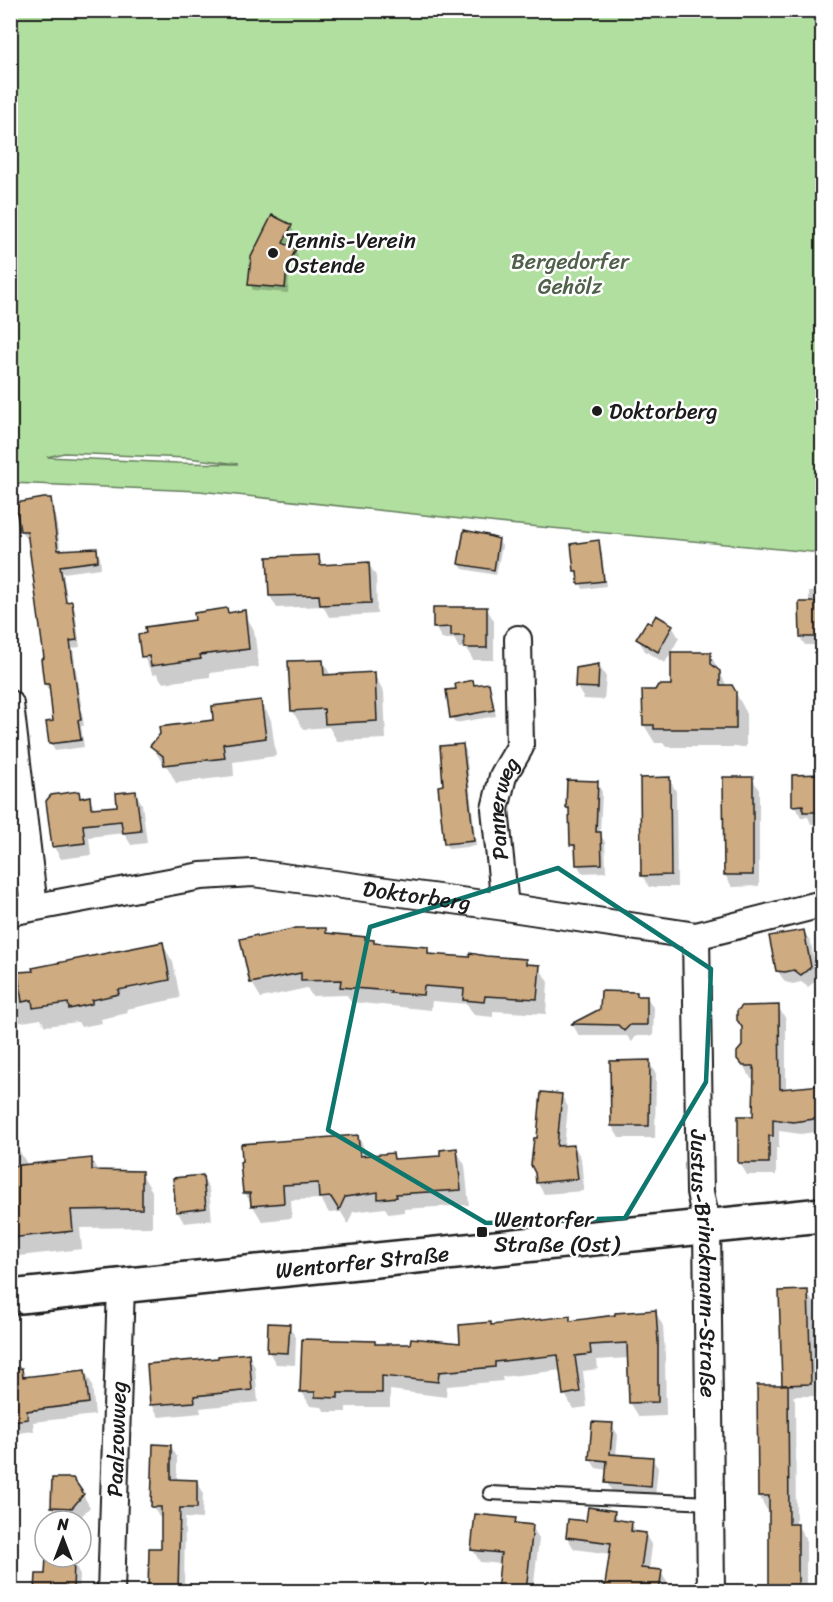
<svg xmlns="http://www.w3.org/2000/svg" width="833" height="1602" font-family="Sriracha,sans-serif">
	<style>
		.green { fill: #b0df9f; stroke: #667e5e; stroke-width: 1.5; fill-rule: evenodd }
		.shadow { fill: #0003 }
		.building { fill: #cfab81; stroke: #1c1c1c; stroke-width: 1.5 }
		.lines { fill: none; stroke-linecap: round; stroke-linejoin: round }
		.service-casing { stroke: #1c1c1c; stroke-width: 16 }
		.minor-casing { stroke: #1c1c1c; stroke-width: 30 }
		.primary-casing { stroke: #1c1c1c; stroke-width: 38 }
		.service { stroke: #fff; stroke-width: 12 }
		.minor { stroke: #fff; stroke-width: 26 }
		.primary { stroke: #fff; stroke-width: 33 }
		.marked { fill: none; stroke: #0f766e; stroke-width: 4.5; stroke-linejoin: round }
		.poi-dot { fill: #1c1c1c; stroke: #fff; stroke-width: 2 }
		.labels { text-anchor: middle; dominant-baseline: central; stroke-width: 5; stroke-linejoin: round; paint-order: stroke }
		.poi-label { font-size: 22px; fill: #1c1c1c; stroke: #fff; text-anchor: start }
		.park-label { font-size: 22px; fill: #50604a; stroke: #fff }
		.street-label { font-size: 22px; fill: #1c1c1c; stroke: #fff }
	</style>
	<rect width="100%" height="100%" fill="#fff"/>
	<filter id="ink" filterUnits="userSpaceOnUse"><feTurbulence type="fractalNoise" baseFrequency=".0167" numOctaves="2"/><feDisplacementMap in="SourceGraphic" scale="12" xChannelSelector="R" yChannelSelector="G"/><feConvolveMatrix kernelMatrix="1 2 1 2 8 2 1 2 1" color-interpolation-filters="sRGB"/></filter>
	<g filter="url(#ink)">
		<path class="green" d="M10,11H822V553L508,524L199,491L11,483ZM64,453L188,458L238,464L177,463L47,457Z"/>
		<path class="shadow" d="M291,226L294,232L287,247L295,251L298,256L289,274L288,293L253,290L250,284Z
			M50,500L54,507L61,552L96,550L100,557L101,568L63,573L68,603L71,602L75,610L80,647L73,648L84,726H81L84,747L55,751L51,744L48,723L55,722L51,691H49L45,684L46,660L29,538H25L21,531Z
			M498,540L502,546L496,575L463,569L459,564Z
			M598,542L601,548L606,586L583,589L576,571Z
			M319,557L324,566L369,564L376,576L377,614L329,617L323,606L277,608L270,596L269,559Z
			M822,591V645H805L801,639V604H809V592Z
			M487,609L494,621V660H473L466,648H459L454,639H442L435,627Z
			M226,610L229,614L244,612L254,630L259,667L210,673V677L163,683L157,674L153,675L143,656L196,622Z
			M652,626H672L679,638L665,663L645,651L638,639Z
			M710,654L727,686H732L746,712V747H666L663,743H655L644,725V692L656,691L672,687Z
			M323,661L331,676L374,674L384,692L386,739L337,741L329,727L303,729L292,710Z
			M599,665L606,677L604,700L584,699L577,687Z
			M472,682L475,687L488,685L491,690L496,716L455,723L452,717L457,690Z
			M261,701L271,720L276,756L233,762L234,776L176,783L168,768L163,764L152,746Z
			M463,745L466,751L476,846L449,849L445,844L444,786Z
			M822,776V823L811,824L808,817H801L794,805L793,777Z
			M752,778L759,790V886L732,887L725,875Z
			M669,779L676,791L677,887H649L642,875Z
			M597,783L602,792L600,834L605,842L606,872L582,873L577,864V854L572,845L571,814L567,808Z
			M135,792L142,804L147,843L131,845L124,833L89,837L91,855L61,859L54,847L78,793L81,799L89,798L95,809L118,807Z
			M325,929L328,935L365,938L366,941H373L375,944L427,949L431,955L525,961L528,966L539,967L548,982L546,1014L493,1011V1017L474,1015L467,1004L432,1001L431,1010L351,1002L347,995L312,996L307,988L261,998L252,983L258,939Z
			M804,931L811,943L817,980L808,987L801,982L793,984L785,982L777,970Z
			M162,944L173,962L180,998L127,1009L128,1013L101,1019L102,1023L81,1027L78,1022L45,1026L41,1019L10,1024V983L21,982L34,972Z
			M636,993L638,997H647L654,1009L653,1036H636L632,1042L627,1036H579L573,1025Z
			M778,1007L786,1019V1090L822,1086V1131L801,1134L779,1131V1148H776V1175H747L740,1163L755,1118V1078H751L739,1059Z
			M649,1062L656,1074L655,1138H619L612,1126Z
			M561,1095L568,1107L564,1147L574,1146L581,1158L584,1191L544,1194L537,1182L539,1139Z
			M358,1136L366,1152L367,1157L392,1155L395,1160L442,1157L456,1150L465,1165L469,1205L404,1209V1212L389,1214L385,1208L353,1212L348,1224L341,1212L329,1213L321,1199L291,1200L292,1218L262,1221L245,1193Z
			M19,1150L28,1166L92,1160L98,1172L141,1173L152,1191V1227L80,1228L82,1249L10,1257V1151Z
			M202,1177L209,1189L212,1220L184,1223L177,1211Z
			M807,1292L814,1304L817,1396H793L795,1401L796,1525H797L806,1539V1592H770V1510H767L759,1496L784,1387L783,1384Z
			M655,1311L663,1326L665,1356L666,1416L639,1417L630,1402L629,1358L597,1360L598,1369L583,1371L587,1407L573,1409L565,1394L562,1370L502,1377L503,1381L447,1386L446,1397L390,1390V1407H346V1412H325L322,1407L310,1406L302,1392L374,1342L376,1346L462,1345L491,1327L569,1318L571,1322Z
			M289,1326L296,1338L295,1365L276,1364L269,1352Z
			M248,1355L255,1367L258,1402L200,1408L201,1413L159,1417L152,1405Z
			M85,1372L92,1384L95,1415L33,1422L34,1431L18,1433L16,1429L10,1430V1374L24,1373L27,1378Z
			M612,1425L618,1435L616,1456L652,1459L658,1468L655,1496L613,1493L607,1483L608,1470L596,1468L590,1459Z
			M171,1446L177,1457V1480L197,1481L203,1492L202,1519L185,1518L184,1592H150L162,1550L163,1517H159L153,1506Z
			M83,1495L90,1507L79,1519H60L53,1507Z
			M614,1512L620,1522L631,1523L637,1533L645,1534L652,1546L649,1570L661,1572L668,1584L667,1592H606L611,1554L574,1549L567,1537L588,1523Z
			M515,1520L518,1525L532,1526L539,1539L533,1592H499L502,1564L480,1562L473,1550Z
			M47,1557H72L80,1575L79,1592H37L47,1576Z
			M287,1584L326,1588L328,1592H289Z"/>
		<path class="building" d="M272,215L292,225L283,243L296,249L287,267L285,288L248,285L251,257Z
			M44,498H51L58,550L97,548L98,561L60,566L66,602L72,601L77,640L70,641L81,720H78L81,740L49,744L46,722L53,721L49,684H44L41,659L44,658L27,531H20L15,503Z
			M464,530L488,535V536L499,539L494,570L458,564Z
			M599,540L604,581L578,584L577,571H574L571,544Z
			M319,555L320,565L369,562L371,603L320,605L319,595L269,596L267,557Z
			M799,602H822V637H800Z
			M433,607H487V648H464V636H451V627L433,628Z
			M227,608L228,613L245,610L249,649L200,655L201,659L151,666L149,656L141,657L138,635L146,633L145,627L195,620L194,613Z
			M656,615L673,625L658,652L636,639L647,621L651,624Z
			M671,652H711V664L720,671V685H732L736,692V729H654V725H643L642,690H655L658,685H671Z
			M323,660L324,675L375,672L377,721L325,724L324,709L291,711L288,661Z
			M599,664L598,688L575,687L576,668Z
			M473,680L474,685L489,683L494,710L450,718L446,690L456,689L455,684Z
			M261,700L266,738L223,744L225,758L164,765L163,756L150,746L160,734L159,727L213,720L212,706Z
			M463,744L474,841L444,844L438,786L443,785L440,746Z
			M822,774V812H803V805L792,806V775Z
			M670,777L671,875L641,876L640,778Z
			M723,777H753V875H724Z
			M567,780L598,781L596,832H601L602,864L576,865L575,845H570L569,808H566Z
			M79,791L80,798L90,796L91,808L117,806L116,793L136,791L141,831L123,833L121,821L83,825L85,843L52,847L46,801L51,795Z
			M296,928H326V933L366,937L365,939L374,940V943L428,947V954L469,957L470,953L486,956L526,959V964L540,965L537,999L485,996L484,1002L463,1000L464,989L424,986L423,995L390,993L391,991L340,987L341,980L301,981V973L250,983L240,939L257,935L258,937Z
			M804,930L811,967L801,975L794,970L785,972L776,971L769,936Z
			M163,942L170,980L118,990L119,994L92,1000V1004L69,1009L68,1003L33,1008L32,1000L22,1002L18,972L33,971L32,968Z
			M601,991L637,992V996H647V1025H630L624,1031L618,1025L571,1024L600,1009Z
			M779,1005L780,1089L822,1085V1111H820L821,1118L793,1122L773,1119V1136H769V1163H738V1116H753L754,1069L753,1066H743L737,1059V1052L742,1046V1027L737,1020V1011L742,1006Z
			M650,1060L649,1126H611L610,1061Z
			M541,1092L562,1094L557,1146L574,1145L578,1179L536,1183L535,1173L531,1165L534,1138H537Z
			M358,1135L360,1156L393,1153L394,1159L440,1156V1150L457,1148L461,1190L396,1194L397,1197L378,1199V1192L345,1197L339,1210L331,1197L319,1198L318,1183L283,1185L284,1203L251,1206L250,1193H243L240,1162L242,1161L241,1144Z
			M92,1158V1170L142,1171V1209L71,1210L73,1231L10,1238V1166Z
			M203,1175L206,1208L176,1212L173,1178Z
			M808,1290L811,1384L782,1385L779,1291Z
			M656,1310L658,1341V1402L629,1403L627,1343L590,1345L591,1354L575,1356L580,1392L563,1395L558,1355L495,1362V1367L439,1372L438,1382L382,1376V1393H338V1398L315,1397V1392H300L302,1339L375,1341V1344H410L411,1338L460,1343L459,1325L491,1322V1325L570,1316V1321L615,1315V1313Z
			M268,1323L290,1324L288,1353L267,1352Z
			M249,1353L252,1390L194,1396L195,1402L150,1405L147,1364L218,1358V1356Z
			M22,1368L23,1377L85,1370L89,1403L27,1411L28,1419L10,1421V1369Z
			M757,1385H788L789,1524H798V1592H769V1496H758Z
			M592,1422L613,1423L610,1454L653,1457L651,1487L605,1483L607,1461L589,1459Z
			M153,1444L171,1445V1479L197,1480V1508H180L178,1592H148L149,1548H161V1507H151Z
			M52,1478H73L84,1494L72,1508L51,1507Z
			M588,1507L615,1511L614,1519L632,1522L631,1531L646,1533L641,1568L662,1570L659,1592H604L611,1543L566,1537L568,1519L586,1521Z
			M475,1514L516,1518L515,1523L533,1525L526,1592H497L501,1553L471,1550Z
			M46,1557H70V1562H74L73,1589H68V1592H35L36,1574H45Z"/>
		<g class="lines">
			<g class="service-casing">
				<path id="service" d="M490,1493L710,1503"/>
			</g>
			<g class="minor-casing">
				<g id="minor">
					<path d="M10,704L34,907"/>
					<path id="s1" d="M505,907L495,809L503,776L520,747L518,639"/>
					<path id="s2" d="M10,912L201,876L253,873L505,907L696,936L822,904"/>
					<path id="s3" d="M696,936L700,1192L707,1226L711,1592"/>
					<path id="s4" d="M111,1592L121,1286"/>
				</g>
			</g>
			<g class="primary-casing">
				<g id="primary">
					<path id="s5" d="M10,1297L822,1215"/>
				</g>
			</g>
			<use href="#service" class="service"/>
			<use href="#minor" class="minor"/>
			<use href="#primary" class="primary"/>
		</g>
	</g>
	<path class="marked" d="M558,868L711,969L706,1082L625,1218L486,1223L328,1130L370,927Z"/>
	<g class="poi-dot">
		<circle cx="273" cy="253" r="6"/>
		<circle cx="597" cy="411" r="6"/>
		<rect x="476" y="1226" width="12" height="12" rx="3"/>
	</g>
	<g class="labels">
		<g class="poi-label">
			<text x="285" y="240">Tennis-Verein<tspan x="285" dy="25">Ostende</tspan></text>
			<text x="609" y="411">Doktorberg</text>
			<text x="494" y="1219">Wentorfer<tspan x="494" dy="25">Straße (Ost)</tspan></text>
		</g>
		<g class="park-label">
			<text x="570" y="261">Bergedorfer<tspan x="570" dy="25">Gehölz</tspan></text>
		</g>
		<g class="street-label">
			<text stroke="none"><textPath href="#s1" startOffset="100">Pannerweg</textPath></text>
			<text stroke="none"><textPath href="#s2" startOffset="412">Doktorberg</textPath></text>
			<text stroke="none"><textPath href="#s5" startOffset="354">Wentorfer Straße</textPath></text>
			<text stroke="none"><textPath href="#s3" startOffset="328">Justus-Brinckmann-Straße</textPath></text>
			<text stroke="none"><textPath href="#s4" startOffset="153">Paalzowweg</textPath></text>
		</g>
	</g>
	<rect width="833" height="1602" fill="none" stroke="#fff" stroke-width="36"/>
	<rect x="18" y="18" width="797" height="1566" fill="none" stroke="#1c1c1c" stroke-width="2" filter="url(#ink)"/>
	<g transform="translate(63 1539)"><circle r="28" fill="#ffffff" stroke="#a4a4a4" stroke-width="1.5"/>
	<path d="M0-4.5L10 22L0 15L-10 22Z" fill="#1c1c1c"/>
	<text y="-9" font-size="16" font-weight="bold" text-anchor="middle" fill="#1c1c1c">N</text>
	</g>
</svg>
